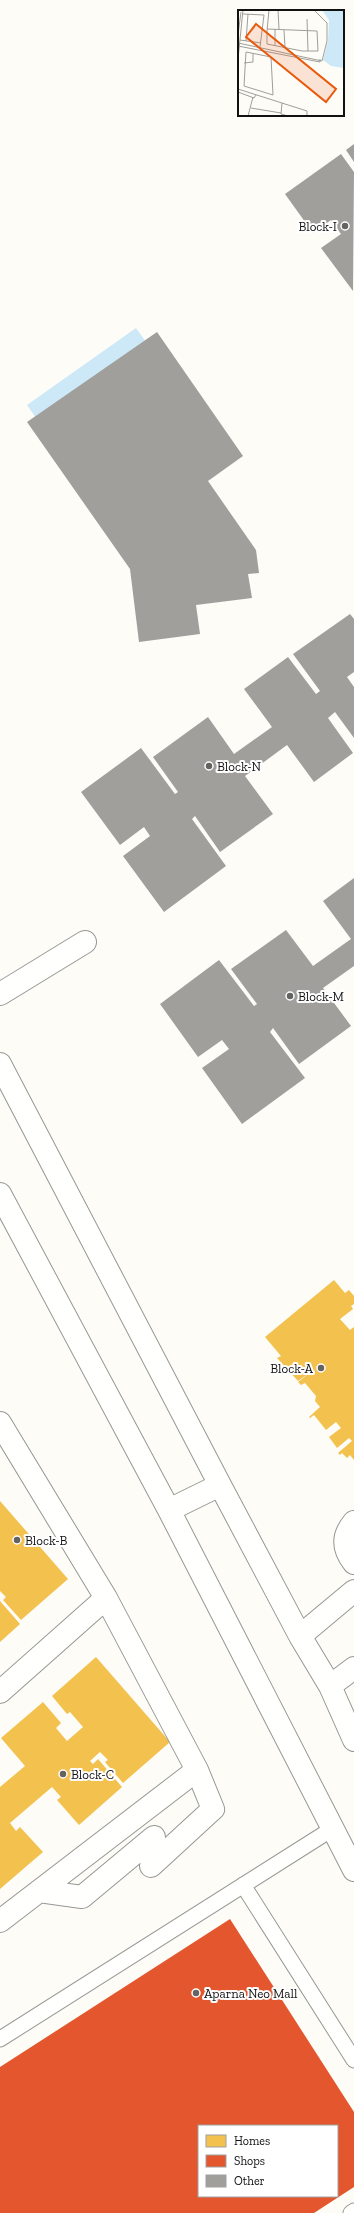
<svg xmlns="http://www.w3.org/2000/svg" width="354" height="2213" font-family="'Zilla Slab',serif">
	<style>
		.water { fill: #cde8f7 }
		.homes { fill: #f2c14e }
		.shops { fill: #e4572e; fill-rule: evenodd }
		.building { fill: #a19f9c }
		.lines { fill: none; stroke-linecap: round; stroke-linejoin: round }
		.service-casing { stroke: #979795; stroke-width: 17 }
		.minor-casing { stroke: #979795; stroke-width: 24 }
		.service { stroke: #fffffe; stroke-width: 15 }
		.minor { stroke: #fffffe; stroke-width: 22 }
		.poi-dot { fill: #646362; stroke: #fff; stroke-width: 1.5 }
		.labels { text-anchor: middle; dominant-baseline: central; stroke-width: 4; stroke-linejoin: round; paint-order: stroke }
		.poi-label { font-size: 13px; fill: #111; stroke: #fff; text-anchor: start }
		.inset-road { fill: none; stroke: #9f9e9b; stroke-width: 1 }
		.view { fill: #e8590c; fill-opacity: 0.15; stroke: #e8590c; stroke-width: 2 }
		.inset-edge { fill: none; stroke: #111; stroke-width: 2 }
	</style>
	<rect width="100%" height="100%" fill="#fdfcf7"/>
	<path class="water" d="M136,328L164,367L54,444L27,405Z"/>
	<path class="homes" d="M334,1280L345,1293L349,1290L354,1296V1304L351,1306L353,1309L340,1319L350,1330L354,1327V1460L350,1455L347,1458L342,1453L340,1455L338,1453L352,1441L349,1438L337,1448L329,1437L341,1428L336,1422L326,1430L314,1415L310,1418L309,1417L320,1407L315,1401L316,1396L305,1383L301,1385L298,1382L312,1371L298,1381L277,1358L281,1356L265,1337Z
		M0,1501L68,1579L21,1620L3,1600L6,1597L0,1591Z
		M0,1601L20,1624L0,1642Z
		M96,1657L170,1742L123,1783L105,1762L108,1760L100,1752L90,1761L93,1764L98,1759L122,1787L79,1825L57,1800L61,1797L52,1787L10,1823L16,1831L20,1827L43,1852L0,1889V1787L25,1766L1,1738L43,1702L61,1723L56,1728L67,1741L83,1727L70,1712L67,1714L52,1696Z"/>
	<path class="shops" d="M230,1919L354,2112V2187L314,2213H0V2067ZM199,2126H337V2196H199Z"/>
	<path class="building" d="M354,144V162L346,150Z
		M341,154L354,172L353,291L321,248L341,234L331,220L313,233L285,194Z
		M157,332L243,456L208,481L256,550L259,573L248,574L252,598L196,605L200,634L139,642L130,569L27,422Z
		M350,614L354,619V672L347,677L354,687V738L335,712L328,718L353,753L314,782L287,745L245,776L273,814L220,852L195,816L192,819L226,866L164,912L123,856L150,836L144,827L120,845L81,792L141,748L175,794L178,792L153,757L208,717L234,754L272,727L244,689L288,657L316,694L320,691L293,654Z
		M354,878V966L323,988L351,1026L299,1064L273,1028L270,1032L305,1078L242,1124L202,1068L229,1049L222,1040L198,1057L160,1004L219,960L254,1006L257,1004L231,969L286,930L313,966L351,939L323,901Z"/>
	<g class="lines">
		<g class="service-casing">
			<path id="service" d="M243,1885L354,2060
				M0,2039L332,1829
				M351,2213L354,2211"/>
		</g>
		<g class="minor-casing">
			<path id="minor" d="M0,994L85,942
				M0,1064L220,1485L300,1636L330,1686L354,1740
				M0,1194L169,1510L354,1870
				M0,1423L106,1598L197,1770L0,1921
				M169,1510L220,1485
				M354,1522C342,1536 343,1549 354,1563
				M300,1636L354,1591
				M330,1686L354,1668
				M0,1692L106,1598
				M151,1866L213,1809L197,1770
				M39,1891L82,1897L154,1837"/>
		</g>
		<use href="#service" class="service"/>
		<use href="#minor" class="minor"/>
	</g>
	<g class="poi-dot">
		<circle cx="345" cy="226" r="4"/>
		<circle cx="209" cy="766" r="4"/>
		<circle cx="290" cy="996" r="4"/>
		<circle cx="321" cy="1368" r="4"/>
		<circle cx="17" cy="1540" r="4"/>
		<circle cx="63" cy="1774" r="4"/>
		<circle cx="196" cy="1993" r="4"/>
	</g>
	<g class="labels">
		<g class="poi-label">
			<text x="337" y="226" text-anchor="end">Block-I</text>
			<text x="217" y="766">Block-N</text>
			<text x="298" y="996">Block-M</text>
			<text x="313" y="1368" text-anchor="end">Block-A</text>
			<text x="25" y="1540">Block-B</text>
			<text x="71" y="1774">Block-C</text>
			<text x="204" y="1993">Aparna Neo Mall</text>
		</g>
	</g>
	<g transform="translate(238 10)">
		<rect width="106" height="106" fill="#fdfcf7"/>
		<path d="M84,0H106V58L93,56L85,50L90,31L91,10Z" fill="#cde8f7"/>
		<path class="inset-road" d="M10,0H28M40,0L41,19M5,4L26,5L22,37M69,9L70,41M29,19L79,21L80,41H64L29,34V21L31,0M37,19V36M46,20L47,37M0,25L3,2M2,30L23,33M8,31L10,4M0,33L84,51L89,31V13L76,0M0,36L82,52V49M8,42L33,47L35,85L6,76ZM0,49L5,0M6,53L15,52V43M0,79L69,101V106M0,82L16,88L18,85M44,93L43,104L50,106M13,98L43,103M10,106L15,87"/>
		<path class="view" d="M18,14L98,79L88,92L8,27Z"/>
		<rect width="106" height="106" class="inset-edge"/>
	</g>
	<rect x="198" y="2125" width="140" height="72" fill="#ffffff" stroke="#a0a0a0"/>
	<rect x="206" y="2135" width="20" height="12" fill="#f2c14e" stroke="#a0a0a0"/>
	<text x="234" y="2145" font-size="12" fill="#111111">Homes</text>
	<rect x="206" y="2155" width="20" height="12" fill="#e4572e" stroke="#a0a0a0"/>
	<text x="234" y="2165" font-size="12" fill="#111111">Shops</text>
	<rect x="206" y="2175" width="20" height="12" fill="#a19f9c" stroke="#a0a0a0"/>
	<text x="234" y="2185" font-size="12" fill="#111111">Other</text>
</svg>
